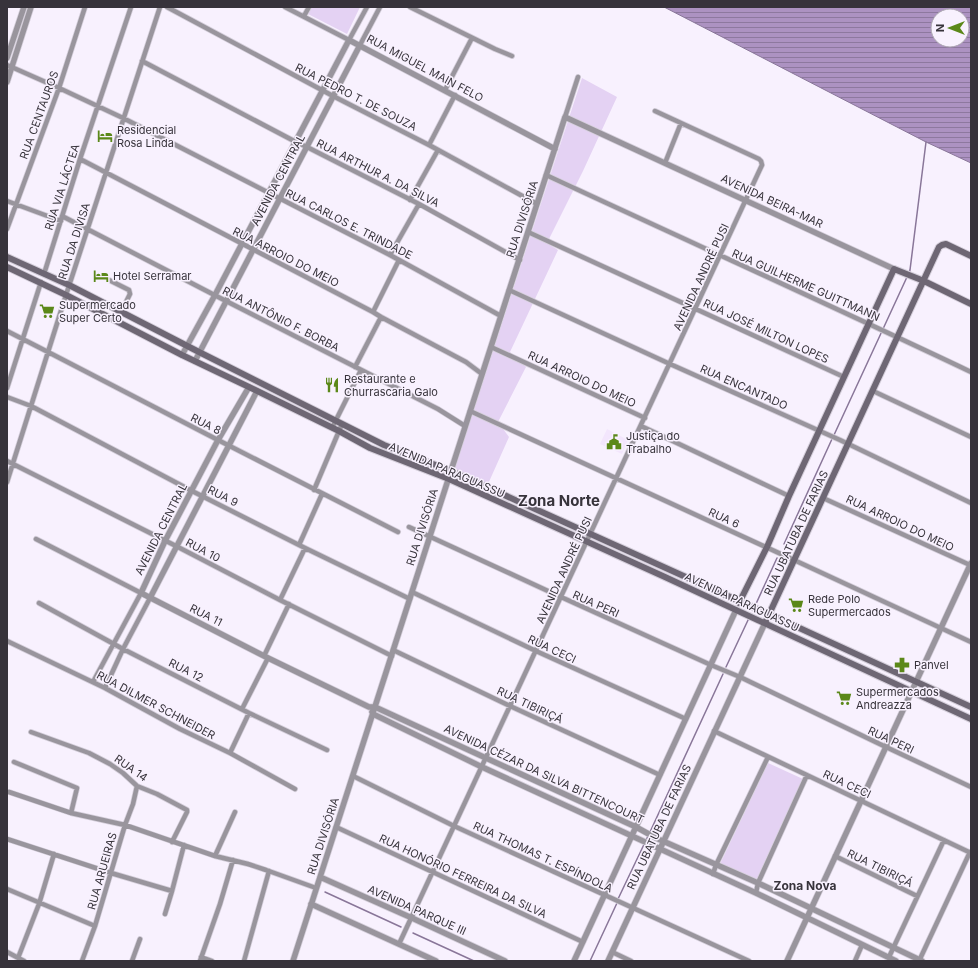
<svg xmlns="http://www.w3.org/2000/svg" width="978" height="968" font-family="Inter,sans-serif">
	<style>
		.built { fill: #f3e6fd }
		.park { fill: #e4d2f3 }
		.water { fill: url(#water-rules); stroke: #897699; fill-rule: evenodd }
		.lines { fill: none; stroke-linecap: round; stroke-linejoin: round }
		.stream { stroke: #897699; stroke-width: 1.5 }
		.minor-casing { stroke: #d5cfdb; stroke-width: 6 }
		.tertiary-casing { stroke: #d5cfdb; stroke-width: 7 }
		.secondary-casing { stroke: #d5cfdb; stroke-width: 8 }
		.minor { stroke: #99959d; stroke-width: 4.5 }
		.tertiary { stroke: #99959d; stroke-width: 5.5 }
		.secondary { stroke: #6e6774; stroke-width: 6 }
		.labels { text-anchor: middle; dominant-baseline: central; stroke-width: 3; stroke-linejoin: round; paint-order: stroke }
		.street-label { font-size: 11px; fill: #37333b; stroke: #f8f1fe }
		.poi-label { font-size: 11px; fill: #37333b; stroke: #f8f1fe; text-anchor: start }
		.neighbourhood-label { font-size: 12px; font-weight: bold; fill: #37333b; stroke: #f8f1fe }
		.district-label { font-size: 15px; font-weight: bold; fill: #37333b; stroke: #f8f1fe }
	</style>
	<defs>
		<pattern id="water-rules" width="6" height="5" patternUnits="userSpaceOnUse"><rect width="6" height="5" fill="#ac92c1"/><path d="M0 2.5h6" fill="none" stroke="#8d789e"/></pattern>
	</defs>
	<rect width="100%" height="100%" fill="#f8f1fe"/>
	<path class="built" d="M607,429L628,440L622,454L600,444Z"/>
	<path class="park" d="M312,7H360L347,34L308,14Z
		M582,78L617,97L583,171L547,243L558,250L510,352L526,367L498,422L509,437L488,484L454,470Z
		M768,763L803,779L756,881L720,864Z"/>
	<path class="water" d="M664,7H971V163L926,142ZM938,16H962V40H938Z"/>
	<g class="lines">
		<path class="stream" d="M909,274L910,270L926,142
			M834,435L907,277
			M784,544L832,439
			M755,606L777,558
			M726,667L749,618
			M650,832L723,674
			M325,892L401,927
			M618,899L648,836
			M413,933L474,961
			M590,961L617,903"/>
		<g class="minor-casing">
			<path id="minor" d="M167,7L333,96L429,145L537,204
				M285,7L349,40L367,7
				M410,7L495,49L512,56
				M304,16L309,7
				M360,45L380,7
				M142,61L296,142L307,147L419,204L520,260
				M7,65L59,88L123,118L390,255L501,316
				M445,90L472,38
				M565,117L578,77
				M429,145L455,95
				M80,159L373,312L381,317L466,362L482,374
				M665,163L681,123
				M546,175C688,241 830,305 971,372
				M410,200L438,150
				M7,201L61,221
				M62,216L226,301L438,409L465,426
				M7,229L59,88L85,7
				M528,232L844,377
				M390,255L419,204
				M44,274L80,159L131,7
				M107,279L129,290L130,294L121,312
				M509,290L670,364L840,440L971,503
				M373,312L399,260
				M7,331L48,352L218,440L398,532
				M491,347L645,418
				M355,367L381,317
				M7,388L41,282
				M873,391L971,437
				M7,397L31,406L192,491L305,548L410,599
				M470,411L794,560L971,642
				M641,426L789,496
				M332,428L361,370
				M7,461L176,546L280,600L392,656
				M7,482L66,295L160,7
				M314,490L342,424
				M823,498L970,565
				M409,527L561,597L711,665L740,677L886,747L971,787
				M36,539L141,593L93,682
				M299,545L322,494
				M412,592L536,651L686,719
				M280,600L305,548
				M39,603L123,649L249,713L327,750
				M7,641L105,688L180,729L230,753L295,789
				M393,650L510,706L660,775
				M264,656L289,604
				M105,688L123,649L150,598
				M242,709L268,658
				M714,731L971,853
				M31,732L89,753L110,764L123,773L137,786L157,794L187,810V812L172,842
				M230,753L249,713
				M14,762L77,788L71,813
				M353,776L454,826L749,961
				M9,792L71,813L125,825L215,856L248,864L266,870L316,888
				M336,827L583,942
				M7,839L111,873L172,891
				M215,856L235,812
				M835,856L917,896
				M713,874L716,865L768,757
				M7,889L95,926
				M756,893L758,883L807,775
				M165,914L172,891L184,845
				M399,944L762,165L761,161L759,159L655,111
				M7,952L24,961
				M612,952L631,961
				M201,957L212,961
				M889,957L944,840
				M18,958L39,904L54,854
				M82,961L95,926L125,825L133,804L137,786
				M132,961L140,939
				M200,961L220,904L233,860
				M244,961L269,871
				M855,961L862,945
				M919,961L970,852"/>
		</g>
		<g class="tertiary-casing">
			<path id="tertiary" d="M7,58L24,7
				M7,82L31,7
				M182,355L215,295L349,40L555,149
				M195,361L360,45
				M249,387L218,440L165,541L141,593L268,658L369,707H375L636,827L656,838L758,883L922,961
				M150,598L257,391
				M372,712L373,714L482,767L756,893L896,961
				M320,877L412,918L505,961
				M311,904L436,961
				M293,961L565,117L894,269
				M574,961L736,610
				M608,961L765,623
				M787,961L971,563"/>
		</g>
		<g class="secondary-casing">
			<path id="secondary" d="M7,257L69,285L199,352L384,445L451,471L750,606L769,614L971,707
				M7,267L66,295L182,355L249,387L339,431L370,448L449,479L665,577L971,719
				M739,603L767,547L789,496L894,269L924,281L971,304
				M765,623L939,247L942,245L946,244L971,256"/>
		</g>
		<use href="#minor" class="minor"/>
		<use href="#tertiary" class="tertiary"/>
		<use href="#secondary" class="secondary"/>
	</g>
	<defs>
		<g id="hotel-bare" transform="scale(1.2)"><path d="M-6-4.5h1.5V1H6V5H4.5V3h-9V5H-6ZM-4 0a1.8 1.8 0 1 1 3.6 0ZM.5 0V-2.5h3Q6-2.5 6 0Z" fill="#5b8819" stroke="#f8f1fe" stroke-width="2.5" paint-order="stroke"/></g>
		<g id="supermarket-bare" transform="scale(1.2)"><path d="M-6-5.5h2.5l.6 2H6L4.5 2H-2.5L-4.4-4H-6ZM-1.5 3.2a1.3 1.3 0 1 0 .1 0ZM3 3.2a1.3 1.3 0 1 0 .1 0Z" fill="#5b8819" stroke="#f8f1fe" stroke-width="2.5" paint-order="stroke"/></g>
		<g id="restaurant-bare" transform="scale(1.2)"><path d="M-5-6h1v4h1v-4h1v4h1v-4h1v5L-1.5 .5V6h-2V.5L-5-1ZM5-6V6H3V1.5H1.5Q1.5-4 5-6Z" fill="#5b8819" stroke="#f8f1fe" stroke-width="2.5" paint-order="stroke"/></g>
		<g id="civic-bare" transform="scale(1.2)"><path d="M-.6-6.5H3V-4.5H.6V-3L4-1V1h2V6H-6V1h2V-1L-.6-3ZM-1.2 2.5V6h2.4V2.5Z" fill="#5b8819" stroke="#f8f1fe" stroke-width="2.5" paint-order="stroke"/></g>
		<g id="pharmacy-bare" transform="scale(1.2)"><path d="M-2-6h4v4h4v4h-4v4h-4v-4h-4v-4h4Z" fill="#5b8819" stroke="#f8f1fe" stroke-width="2.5" paint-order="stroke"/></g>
	</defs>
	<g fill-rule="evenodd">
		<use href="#hotel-bare" x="105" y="136"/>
		<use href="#hotel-bare" x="101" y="276"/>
		<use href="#supermarket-bare" x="47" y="311"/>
		<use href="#restaurant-bare" x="332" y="385"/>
		<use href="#civic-bare" x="614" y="442"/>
		<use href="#supermarket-bare" x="796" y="605"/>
		<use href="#pharmacy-bare" x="902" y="665"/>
		<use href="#supermarket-bare" x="844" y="698"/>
	</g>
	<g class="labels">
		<g class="street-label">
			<text transform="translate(425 68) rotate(28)">RUA MIGUEL MAIN FELO</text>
			<text transform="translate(356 97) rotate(27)">RUA PEDRO T. DE SOUZA</text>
			<text transform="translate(39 115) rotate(-70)">RUA CENTAUROS</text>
			<text transform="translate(378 173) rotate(27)">RUA ARTHUR A. DA SILVA</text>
			<text transform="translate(278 180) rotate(-62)">AVENIDA CENTRAL</text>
			<text transform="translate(62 187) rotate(-72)">RUA VIA LÁCTEA</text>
			<text transform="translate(772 201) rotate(25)">AVENIDA BEIRA-MAR</text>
			<text transform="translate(522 219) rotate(-72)">RUA DIVISÓRIA</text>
			<text transform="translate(349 224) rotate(27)">RUA CARLOS E. TRINDADE</text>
			<text transform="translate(74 241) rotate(-72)">RUA DA DIVISA</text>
			<text transform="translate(286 257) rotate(27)">RUA ARROIO DO MEIO</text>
			<text transform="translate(701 277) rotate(-65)">AVENIDA ANDRÉ PUSI</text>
			<text transform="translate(806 285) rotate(24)">RUA GUILHERME GUITTMANN</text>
			<text transform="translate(281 319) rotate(27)">RUA ANTÔNIO F. BORBA</text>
			<text transform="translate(766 331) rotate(25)">RUA JOSÉ MILTON LOPES</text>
			<text transform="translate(582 379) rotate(25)">RUA ARROIO DO MEIO</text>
			<text transform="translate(744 387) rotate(24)">RUA ENCANTADO</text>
			<text transform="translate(206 424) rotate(27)">RUA 8</text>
			<text transform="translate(447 470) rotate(23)">AVENIDA PARAGUASSU</text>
			<text transform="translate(223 496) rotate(27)">RUA 9</text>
			<text transform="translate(724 518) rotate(25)">RUA 6</text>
			<text transform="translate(900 523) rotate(25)">RUA ARROIO DO MEIO</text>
			<text transform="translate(422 527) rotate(-72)">RUA DIVISÓRIA</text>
			<text transform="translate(161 529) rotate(-63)">AVENIDA CENTRAL</text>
			<text transform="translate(796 533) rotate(-65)">RUA UBATUBA DE FARIAS</text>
			<text transform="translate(203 550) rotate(28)">RUA 10</text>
			<text transform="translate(564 570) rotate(-65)">AVENIDA ANDRÉ PUSI</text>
			<text transform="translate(742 602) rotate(25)">AVENIDA PARAGUASSU</text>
			<text transform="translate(596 604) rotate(24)">RUA PERI</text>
			<text transform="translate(206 615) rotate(27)">RUA 11</text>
			<text transform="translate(552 649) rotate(25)">RUA CECI</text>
			<text transform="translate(186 670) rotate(27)">RUA 12</text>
			<text transform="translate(156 705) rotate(28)">RUA DILMER SCHNEIDER</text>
			<text transform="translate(530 705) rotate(25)">RUA TIBIRIÇÁ</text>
			<text transform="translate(891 740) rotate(25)">RUA PERI</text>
			<text transform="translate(131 768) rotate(35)">RUA 14</text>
			<text transform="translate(544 774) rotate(25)">AVENIDA CÉZAR DA SILVA BITTENCOURT</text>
			<text transform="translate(847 784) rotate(25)">RUA CECI</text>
			<text transform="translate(659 827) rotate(-65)">RUA UBATUBA DE FARIAS</text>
			<text transform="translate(323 836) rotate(-72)">RUA DIVISÓRIA</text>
			<text transform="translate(543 857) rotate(25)">RUA THOMAS T. ESPÍNDOLA</text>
			<text transform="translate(880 868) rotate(26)">RUA TIBIRIÇÁ</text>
			<text transform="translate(102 871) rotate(-74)">RUA ARUEIRAS</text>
			<text transform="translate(463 876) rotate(25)">RUA HONÓRIO FERREIRA DA SILVA</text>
			<text transform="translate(417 910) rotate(24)">AVENIDA PARQUE III</text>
		</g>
		<g class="poi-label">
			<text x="117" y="130">Residencial<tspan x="117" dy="13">Rosa Linda</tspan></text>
			<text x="113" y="276">Hotel Serramar</text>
			<text x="59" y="305">Supermercado<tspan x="59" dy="13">Super Certo</tspan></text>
			<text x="344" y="379">Restaurante e<tspan x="344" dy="13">Churrascaria Galo</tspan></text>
			<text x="626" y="436">Justiça do<tspan x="626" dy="13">Trabalho</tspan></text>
			<text x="808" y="599">Rede Polo<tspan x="808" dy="13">Supermercados</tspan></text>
			<text x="914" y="665">Panvel</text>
			<text x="856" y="692">Supermercados<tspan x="856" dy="13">Andreazza</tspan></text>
		</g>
		<g class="neighbourhood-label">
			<text x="805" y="885">Zona Nova</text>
		</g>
		<g class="district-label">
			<text x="559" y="500">Zona Norte</text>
		</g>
	</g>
	<rect width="978" height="968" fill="none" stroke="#37333b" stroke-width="16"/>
	<g transform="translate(950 28) rotate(270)"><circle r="19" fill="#f8f1fe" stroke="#aba5b0"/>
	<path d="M0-3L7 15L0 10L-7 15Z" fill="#5b8819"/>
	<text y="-6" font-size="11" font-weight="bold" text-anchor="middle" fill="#37333b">N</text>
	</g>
</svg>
